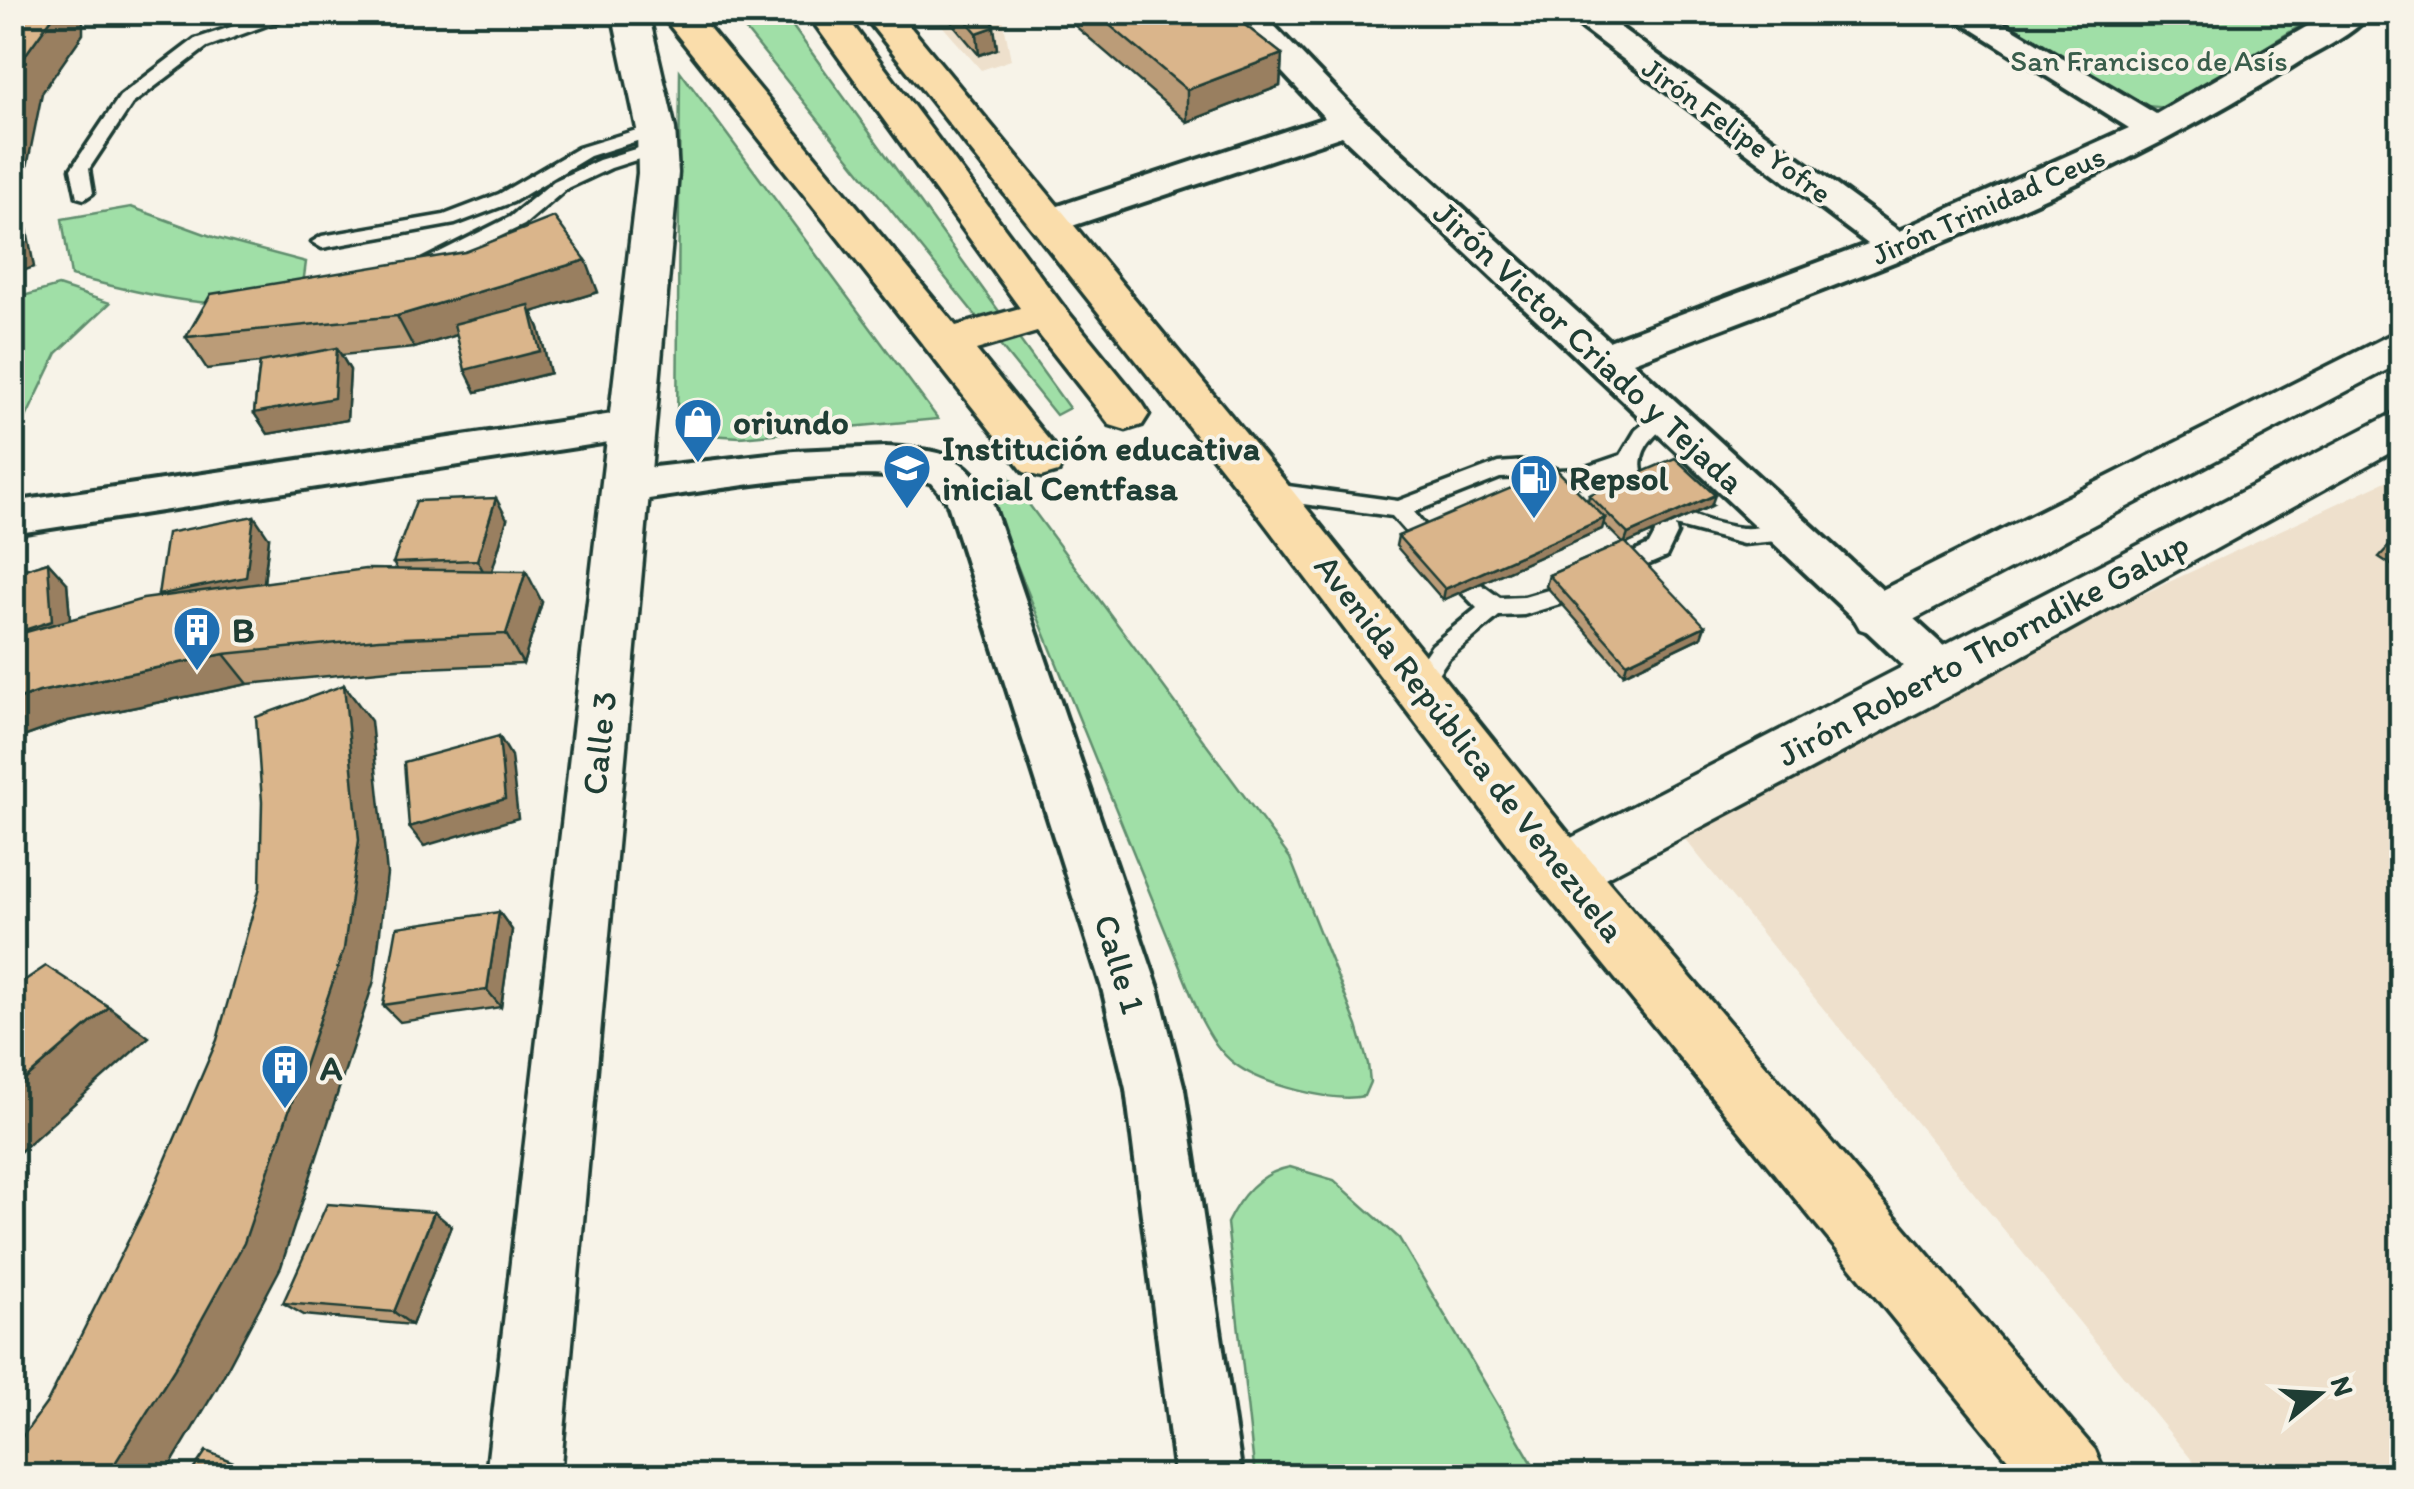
<svg xmlns="http://www.w3.org/2000/svg" width="2414" height="1489" font-family="Itim,sans-serif">
	<style>
		.built { fill: #eee0cc }
		.green { fill: #a0dfa7; stroke: #608e6e; stroke-width: 2.5 }
		.lines { fill: none; stroke-linecap: round; stroke-linejoin: round }
		.lane-casing { stroke: #1f3d34; stroke-width: 7 }
		.street-casing { stroke: #1f3d34; stroke-width: 8 }
		.secondary-casing { stroke: #1f3d34; stroke-width: 7 }
		.primary-casing { stroke: #1f3d34; stroke-width: 7 }
		.lane { fill: #f7f3e8; fill-rule: evenodd }
		.street { fill: #f7f3e8; fill-rule: evenodd }
		.secondary { fill: #f7f3e8; fill-rule: evenodd }
		.primary { fill: #faddab; fill-rule: evenodd }
		.wall { fill: #bb9c78; stroke: #1f3d34; stroke-width: 2.5 }
		.shaded-wall { fill: #997f61; stroke: #1f3d34; stroke-width: 2.5 }
		.building { fill: #dab58b; stroke: #1f3d34; stroke-width: 2.5 }
		.labels { text-anchor: middle; dominant-baseline: central; stroke-width: 8; stroke-linejoin: round; paint-order: stroke }
		.far-park-label { font-size: 30px; fill: #395d4b; stroke: #f7f3e8 }
		.far-street-label { font-size: 30px; fill: #1f3d34; stroke: #f7f3e8 }
		.street-label { font-size: 35px; fill: #1f3d34; stroke: #f7f3e8 }
		.poi-label { font-size: 35px; font-weight: bold; fill: #1f3d34; stroke: #f7f3e8; text-anchor: start }
	</style>
	<rect width="100%" height="100%" fill="#f7f3e8"/>
	<filter id="ink" filterUnits="userSpaceOnUse"><feTurbulence type="fractalNoise" baseFrequency=".01" numOctaves="2"/><feDisplacementMap in="SourceGraphic" scale="20" xChannelSelector="R" yChannelSelector="G"/><feConvolveMatrix kernelMatrix="1 2 1 2 8 2 1 2 1" color-interpolation-filters="sRGB"/></filter>
	<g filter="url(#ink)">
		<path class="built" d="M931,13H1002L1011,60L981,70Z
			M2401,474V1476H2205L1666,816Z"/>
		<path class="green" d="M732,13H783L1069,408L1056,415Z
			M1978,13H2320L2168,108L2126,104Z
			M680,71L938,419L740,437L677,433Z
			M131,207L216,238L306,262L301,300C222,314 147,295 71,276L62,219Z
			M58,286L110,303L57,353L13,445V299Z
			M1008,476L1290,858L1357,1026L1368,1064L1370,1082L1364,1096C1332,1103 1261,1084 1235,1064C1219,1052 1210,1036 1201,1019L988,494L987,487Z
			M1290,1167L1334,1180L1399,1238L1540,1476H1255L1227,1223C1240,1196 1259,1173 1290,1167Z"/>
		<g class="lines">
			<g class="lane-casing">
				<path id="lane" d="M276,12H302L207,47L132,104L89,169L93,193L84,199L77,197L71,169L120,96L195,39Z
					M656,124L665,129L662,133L590,156L513,202L455,224L322,248L312,242L322,236L444,215L499,194L578,148Z
					M658,142L667,147L664,151L611,168L566,189L524,225L435,267L428,269L418,263L510,217L554,181L599,160Z
					M1663,408L1674,415C1665,428 1650,437 1644,451C1625,498 1709,525 1742,528C1758,529 1774,524 1789,525C1798,526 1797,527 1801,533L1798,539L1743,544L1675,526L1677,534L1666,557L1619,577L1608,569L1611,563L1649,545L1655,534C1648,509 1628,496 1621,471L1581,485L1559,486L1525,477L1500,478L1414,512L1427,528L1416,536L1408,534L1392,516L1266,499L1255,491L1266,483L1398,501L1498,463L1525,461L1559,470L1580,469L1621,455L1636,430Z
					M1456,566L1500,598L1524,597L1555,588L1567,597L1563,603L1524,615L1499,616L1448,659L1426,691H1408L1405,684L1432,645L1477,608L1445,575Z"/>
			</g>
			<g class="street-casing">
				<path id="street" d="M1226,12H1261L1360,115L1609,341L1868,244L1561,12H1599L1899,231L2129,128L1945,12H1985L2156,114L2332,12H2371C2356,34 2319,50 2296,64C2091,195 1859,276 1633,362L1960,661L1967,674L1960,687L1943,693L1926,687L1342,136L1063,229H1037L1031,221L1037,213L1325,118Z
					M633,411L648,416L654,426L648,436L12,534V502Z
					M886,447C942,451 963,451 992,502L1158,988L1184,1089L1242,1476H1175L1126,1089L1102,988L947,501L932,483C861,461 705,492 628,502L612,497L606,486L612,475L628,470L794,451Z"/>
			</g>
			<g class="secondary-casing">
				<path id="secondary" d="M612,12H648L675,129L678,173L560,1476H486L638,173L637,129Z
					M2402,329V362L1896,629L1878,635L1860,629L1852,615L1860,601Z
					M2402,409V446L1962,689L1584,889L1563,896L1542,889L1534,871L1542,853Z"/>
			</g>
			<g class="primary-casing">
				<path id="primary" d="M659,12H696L956,326L1020,308L806,12H843L1062,305L1142,403L1149,414L1142,425L1126,430L1110,425L1037,332L976,350L1065,460L1058,472L1041,477L1024,472Z
					M861,12H898L1283,479L1584,853L2095,1450L2106,1476H2022L1542,889L1249,503Z"/>
			</g>
			<use href="#lane" class="lane"/>
			<use href="#street" class="street"/>
			<use href="#secondary" class="secondary"/>
			<use href="#primary" class="primary"/>
		</g>
		<path class="wall" d="M943,12H991L997,49L979,55Z
			M1073,12H1228L1282,54L1280,86L1187,122L1074,25Z
			M598,292L532,312L539,328L550,373L476,392L457,335L414,348L341,355L350,370L347,420L268,434L254,413L260,363L207,369L186,337Z
			M1589,495L1711,506L1626,544L1701,637L1624,674L1546,586L1549,575L1623,543L1603,523L1602,529L1443,600L1396,546L1398,536L1588,501Z
			M507,519L492,571L542,602L523,664L399,669L248,684L68,721L12,741V573L48,562L67,583L70,620L160,597L269,538L264,583L397,569L393,563Z
			M2402,532V572L2379,557Z
			M499,912L512,930L501,1007L400,1022L383,1005Z
			M451,1226L412,1325L304,1315L283,1303Z"/>
		<path class="shaded-wall" d="M56,12H83V34L42,93L21,197L34,267L12,275V101L21,61Z
			M994,27L997,49L979,55L977,33Z
			M1282,54L1280,86L1187,122V90Z
			M586,260L598,292L532,312L539,328L550,373L476,392L465,370L531,312L414,348L397,316Z
			M337,348L350,370L347,420L268,434L254,413Z
			M1715,495L1711,506L1624,545L1628,534Z
			M496,498L507,519L489,581L477,560Z
			M254,516L269,538L262,599L175,616L158,595Z
			M1605,518L1602,529L1443,600L1445,589Z
			M48,562L67,583L72,642L12,661V634Z
			M526,571L542,602L523,664L506,634Z
			M1705,626L1701,637L1624,674L1627,663Z
			M224,654L248,684L68,721L12,741V702L39,692Z
			M344,685L371,721L387,874L374,981L281,1267L217,1388L164,1476H107Z
			M499,736L511,756L518,818L424,846L409,827Z
			M499,912L512,930L501,1007L487,990Z
			M109,1007L149,1037L12,1159V1091Z
			M434,1212L451,1226L412,1325L394,1312Z"/>
		<path class="building" d="M12,12H56L21,61L12,101Z
			M959,12H991L994,27L977,33Z
			M1094,12H1228L1282,54L1187,90Z
			M554,217L586,260L397,316L186,337L211,294L465,252Z
			M529,305L540,351L465,370L454,324Z
			M337,348L334,398L254,413L260,362Z
			M1675,458L1715,495L1628,534L1589,495Z
			M1556,469L1605,518L1445,589L1398,536Z
			M496,498L477,560L393,563L416,501Z
			M254,516L246,577L158,595L167,533Z
			M1625,542L1705,626L1627,663L1549,575Z
			M48,562L52,621L12,634V573Z
			M365,569L526,571L506,634L379,639L224,654L39,692L12,702V636L143,599Z
			M344,685L359,840L344,949L244,1243L175,1368L107,1476H12V1451L48,1401L148,1201L217,1040L260,887L262,802L256,717Z
			M499,736L505,799L409,827L404,762Z
			M499,912L487,990L383,1005L397,927Z
			M46,966L109,1007L12,1091V989Z
			M327,1204L434,1212L394,1312L283,1303Z
			M206,1451L268,1476H189Z"/>
	</g>
	<defs>
		<g id="shop-pin" transform="scale(2.5)"><path d="M0 17L-7.5 6A9.5 9.5 0 1 1 7.5 6Z" fill="#1f6fb2" stroke="#f7f3e8"/><path d="M-5-2.5h2.3a2.7 3.5 0 0 1 5.4 0H5L5.5 6h-11ZM-1.5-2.5h3a1.5 2.3 0 0 0-3 0Z" fill="#fff"/></g>
		<g id="school-pin" transform="scale(2.5)"><path d="M0 17L-7.5 6A9.5 9.5 0 1 1 7.5 6Z" fill="#1f6fb2" stroke="#f7f3e8"/><path d="M0-5L7-2L0 1L-7-2ZM-4 1L0 2.5L4 1V4Q0 6-4 4Z" fill="#fff"/></g>
		<g id="fuel-pin" transform="scale(2.5)"><path d="M0 17L-7.5 6A9.5 9.5 0 1 1 7.5 6Z" fill="#1f6fb2" stroke="#f7f3e8"/><path d="M-5.5-6h7V0h2V4h1.3V-2.5L3-4.5l.8-.8L6-3V5H2.5V1h-1V6h-7ZM-4.2-4.7v3.2H.2V-4.7Z" fill="#fff"/></g>
		<g id="building-pin" transform="scale(2.5)"><path d="M0 17L-7.5 6A9.5 9.5 0 1 1 7.5 6Z" fill="#1f6fb2" stroke="#f7f3e8"/><path d="M-4-6H4V6H1V3H-1V6H-4ZM-2.5-4.3h1.7v1.8h-1.7ZM.8-4.3h1.7v1.8H.8ZM-2.5-1h1.7V.8h-1.7ZM.8-1h1.7V.8H.8Z" fill="#fff"/></g>
	</defs>
	<g fill-rule="evenodd">
		<use href="#shop-pin" x="698" y="422"/>
		<use href="#school-pin" x="907" y="468"/>
		<use href="#fuel-pin" x="1534" y="478"/>
		<use href="#building-pin" x="197" y="630"/>
		<use href="#building-pin" x="285" y="1068"/>
	</g>
	<g class="labels">
		<g class="far-park-label">
			<text x="2149" y="60">San Francisco de Asís</text>
		</g>
		<g class="far-street-label">
			<text transform="translate(1737 130) rotate(36)">Jirón Felipe Yofre</text>
			<text transform="translate(1988 205) rotate(-24)">Jirón Trinidad Ceus</text>
		</g>
		<g class="street-label">
			<text transform="translate(1589 347) rotate(43)">Jirón Victor Criado y Tejada</text>
			<text transform="translate(1983 649) rotate(-28)">Jirón Roberto Thorndike Galup</text>
			<text transform="translate(599 743) rotate(-84)">Calle 3</text>
			<text transform="translate(1470 748) rotate(52)">Avenida República de Venezuela</text>
			<text transform="translate(1120 964) rotate(73)">Calle 1</text>
		</g>
		<g class="poi-label">
			<text x="733" y="422">oriundo</text>
			<text x="942" y="448">Institución educativa<tspan x="942" dy="40">inicial Centfasa</tspan></text>
			<text x="1569" y="478">Repsol</text>
			<text x="232" y="630">B</text>
			<text x="320" y="1068">A</text>
		</g>
	</g>
	<rect width="2414" height="1489" fill="none" stroke="#f7f3e8" stroke-width="50"/>
	<rect x="25" y="25" width="2364" height="1439" fill="none" stroke="#1f3d34" stroke-width="4" filter="url(#ink)"/>
	<g transform="translate(2319 1394) rotate(72)" stroke="#f7f3e8" stroke-width="8" paint-order="stroke">
	<path d="M0-8L18 38L0 25L-18 38Z" fill="#1f3d34"/>
	<text y="-15" font-size="28" font-weight="bold" text-anchor="middle" fill="#1f3d34">N</text>
	</g>
</svg>
